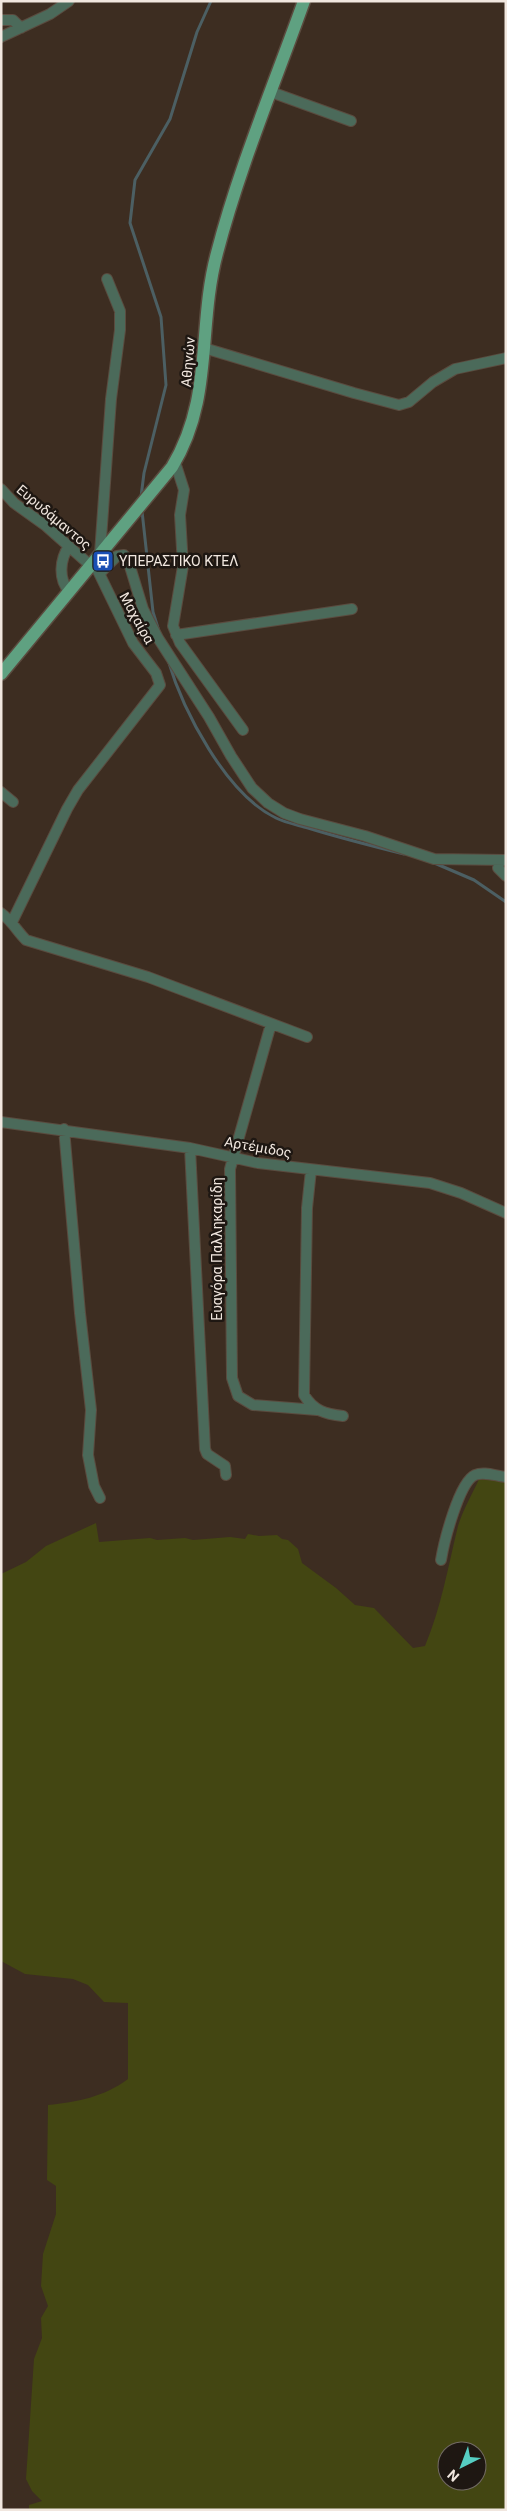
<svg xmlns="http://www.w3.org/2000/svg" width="507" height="2511" font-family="Roboto,sans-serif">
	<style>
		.green { fill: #434612; fill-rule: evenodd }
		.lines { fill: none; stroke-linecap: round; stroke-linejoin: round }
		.stream { stroke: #4c5f63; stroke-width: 3 }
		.street-casing { stroke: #5a4b3f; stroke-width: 12 }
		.primary-casing { stroke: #5a4b3f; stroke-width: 15 }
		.street { stroke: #4b6a5a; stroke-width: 10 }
		.primary { stroke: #5fa181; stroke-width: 12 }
		.labels { text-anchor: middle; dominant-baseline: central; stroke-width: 5; stroke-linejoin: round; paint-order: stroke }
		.street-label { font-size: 14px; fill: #f1e7df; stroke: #1e1712 }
		.poi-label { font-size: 14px; fill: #f1e7df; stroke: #1e1712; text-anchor: start }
	</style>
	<rect width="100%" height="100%" fill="#3d2d21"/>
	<path class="green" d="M480,1477L506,1481V2510H29V2505L42,2501L32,2491L26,2479L34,2359L42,2338L41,2318L48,2306L41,2286L43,2254L56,2214V2186L47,2180L48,2105C77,2102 104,2097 128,2079V2003L104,2002L88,1985L73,1979L25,1974L1,1961V1574L26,1562L46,1546L96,1523L99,1542L150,1538L157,1540L185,1538L193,1540L230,1537L245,1539L248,1534L259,1536L277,1535L282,1539L288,1540L298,1549L302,1563L336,1588L355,1605L374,1608L413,1648L425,1646C441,1608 448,1567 458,1526C463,1509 473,1493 480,1477ZM447,2451H477V2481H447Z"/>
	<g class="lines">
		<path class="stream" d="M141,497L144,473L166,385L161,317L130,223L135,180L170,119L197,32L211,1
			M142,511L153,612L158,628
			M168,660C183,711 226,794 276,818C286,823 298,825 308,828C340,838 372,846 404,854
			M432,862L474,880L506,902"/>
		<g class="street-casing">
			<path id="street" d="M1,20H13L21,28
				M1,37L50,14L69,1
				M271,92L351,121
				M204,348L354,393L399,405L409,402L433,382L455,369L506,358
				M175,462L184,490L180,515L183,566L173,626L180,643L243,730
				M1,489L14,503L46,526L90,565
				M69,546C60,559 58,579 69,591
				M100,553L111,399L120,330V311L107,279
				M100,573L117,556L124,555L128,560L143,609L158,638L209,717L231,756L252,788L268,803L284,813L300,819L365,836L434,859L506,860
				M176,635L352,609
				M1,792L13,802
				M500,860L498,868L506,876
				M1,913C12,921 17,931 26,940L148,977L307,1037
				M12,922L67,809L78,790L160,685L156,673L133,643L97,569
				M271,1024L230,1169L232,1378L238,1396L253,1405L317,1410
				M1,1122L190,1148L258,1163L430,1183L461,1193L506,1213
				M64,1129L80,1313L91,1410L88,1455L94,1486L100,1498
				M190,1148L205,1449L207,1454L225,1466L226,1475
				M311,1170L307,1208L304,1395C314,1411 325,1414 343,1416
				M441,1560C444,1542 459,1482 475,1475C484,1471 496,1476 506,1477"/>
		</g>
		<g class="primary-casing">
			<path id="primary" d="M1,674L172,467C214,398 197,327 217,253C239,168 274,85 304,1"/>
		</g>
		<use href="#street" class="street"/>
		<use href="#primary" class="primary"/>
	</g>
	<defs>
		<g id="bus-square" transform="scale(1.125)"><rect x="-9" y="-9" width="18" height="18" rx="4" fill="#1a4fb4" stroke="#1e1712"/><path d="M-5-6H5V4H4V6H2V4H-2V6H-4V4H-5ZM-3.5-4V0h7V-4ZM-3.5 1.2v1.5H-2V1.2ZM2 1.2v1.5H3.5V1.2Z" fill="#fff"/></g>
	</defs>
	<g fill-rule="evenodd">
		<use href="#bus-square" x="103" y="561"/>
	</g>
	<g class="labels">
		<g class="street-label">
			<text transform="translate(188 362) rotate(-85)">Αθηνών</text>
			<text transform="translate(54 517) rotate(40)">Ευρυδάμαντος</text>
			<text transform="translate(137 618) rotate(61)">Μαχαίρα</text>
			<text transform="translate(258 1147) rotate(10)">Αρτέμιδος</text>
			<text transform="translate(217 1249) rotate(-90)">Ευαγόρα Παλληκαρίδη</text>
		</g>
		<g class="poi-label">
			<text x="119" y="561">ΥΠΕΡΑΣΤΙΚΟ ΚΤΕΛ</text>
		</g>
	</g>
	<rect width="507" height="2511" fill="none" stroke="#f1e7df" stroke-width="5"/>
	<g transform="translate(462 2466) rotate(222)"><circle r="24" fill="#1e1712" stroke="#726a64"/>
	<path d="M0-4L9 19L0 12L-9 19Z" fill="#56cec2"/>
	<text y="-8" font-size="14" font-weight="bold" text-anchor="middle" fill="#f1e7df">N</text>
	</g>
</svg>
